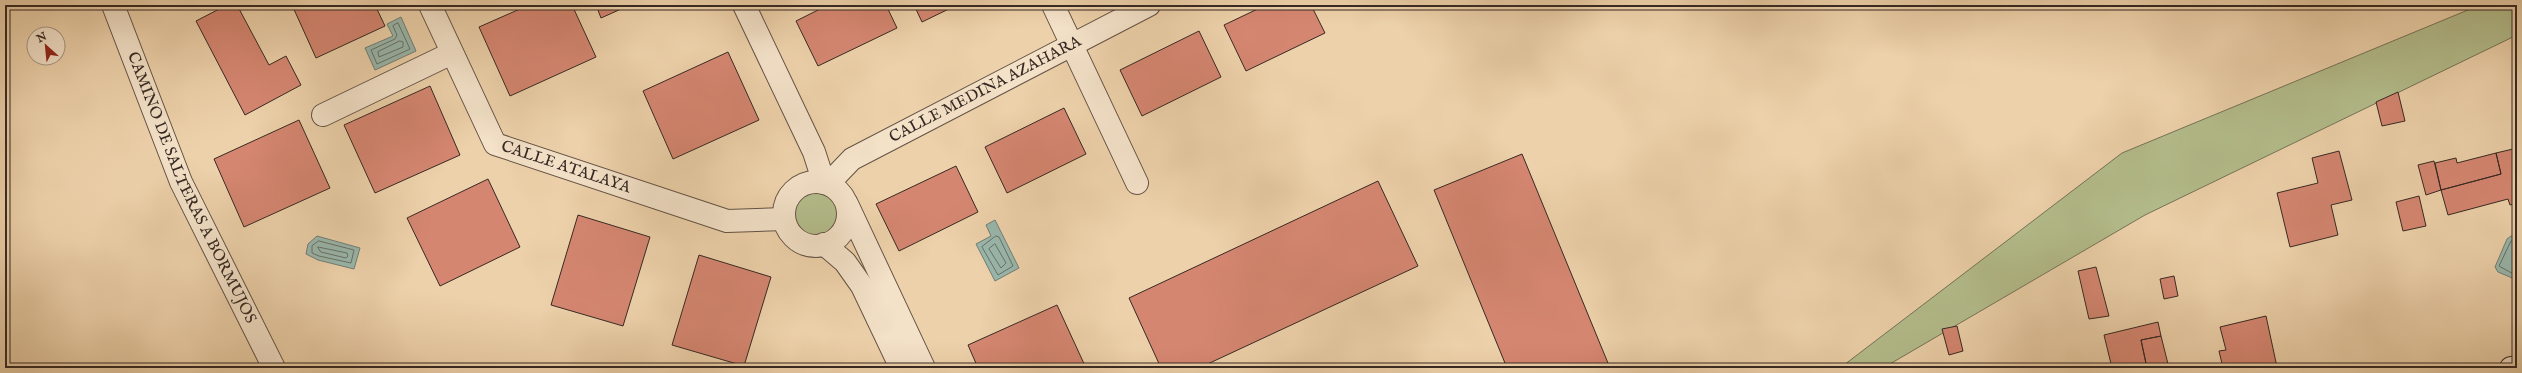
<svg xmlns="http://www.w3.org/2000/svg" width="2522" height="373" font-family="'IM FELL English',serif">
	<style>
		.green { fill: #b4bd8c; stroke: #757358 }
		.water { fill: #99b7ac; stroke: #717e75 }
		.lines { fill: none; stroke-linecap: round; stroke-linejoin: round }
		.shore { stroke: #687068; stroke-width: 1 }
		.building { fill: #d58671; stroke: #362923 }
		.minor-casing { stroke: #645345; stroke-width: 24 }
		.secondary-casing { stroke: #362923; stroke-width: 24 }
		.minor { stroke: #f3e1c8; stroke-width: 22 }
		.secondary { stroke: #f3e1c8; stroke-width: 22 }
		.labels { text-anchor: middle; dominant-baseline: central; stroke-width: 3.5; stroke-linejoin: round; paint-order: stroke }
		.street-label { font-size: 16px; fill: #362923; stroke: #f3e1c8 }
	</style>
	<rect width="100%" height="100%" fill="#edd1aa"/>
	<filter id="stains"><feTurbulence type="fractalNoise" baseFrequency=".005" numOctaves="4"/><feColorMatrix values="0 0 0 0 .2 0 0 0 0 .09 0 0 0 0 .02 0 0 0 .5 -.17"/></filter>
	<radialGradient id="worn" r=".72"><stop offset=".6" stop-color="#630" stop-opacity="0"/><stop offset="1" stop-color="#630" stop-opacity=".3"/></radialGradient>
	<path class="green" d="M2480,5H2517V35L2145,215L1883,368H1840L2122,153Z
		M792 214a25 25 0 1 1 50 0a25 25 0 1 1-50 0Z"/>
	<path class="water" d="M401,17L416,51L375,70L365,48L393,36L387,24Z
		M995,220L1019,268L995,281L976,244L991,236L986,225Z
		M317,236L360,248L354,269L318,260L306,254L308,244Z
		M2511,236H2517V280L2498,272L2495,267L2507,239Z"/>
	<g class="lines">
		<path class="shore" d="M398,23L410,49L377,64L371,50L395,39L397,35L393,26Z
			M400,41L403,42V47L379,57L378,52Z
			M996,236L999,237L1013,266L998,275L982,247Z
			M2517,239L2511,241L2499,266L2517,276
			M319,241L354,250L351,263L319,256L312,253V246Z
			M995,244L1006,263L1001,268L989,249Z
			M318,247L347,253L348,256L346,258L321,252Z"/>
	</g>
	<path class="building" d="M227,5H237L269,65L286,56L301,85L245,115L196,21Z
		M292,5H375L385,26L316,58Z
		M529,5H572L596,57L510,96L479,27Z
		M596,5H630L601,18Z
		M828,5H886L897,28L818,66L796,21Z
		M914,5H957L922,22Z
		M1266,5H1311L1325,33L1246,71L1224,25Z
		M1199,31L1221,77L1142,116L1120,70Z
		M728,52L759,120L673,159L643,91Z
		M430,86L460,155L375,193L344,125Z
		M2398,92L2405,121L2382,126L2376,102Z
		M1064,108L1086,154L1007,193L985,147Z
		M299,120L330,188L244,227L214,159Z
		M2513,149L2517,163V203L2510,205L2508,199L2448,215L2441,190L2501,174L2496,153Z
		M2339,151L2352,200L2331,205L2338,235L2290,247L2277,193L2318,183L2312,158Z
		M2496,153L2501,174L2441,190L2435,163L2456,158L2457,163Z
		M1522,154L1610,368H1507L1434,190Z
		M2434,161L2441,190L2426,195L2418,165Z
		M956,166L978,212L899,251L876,204Z
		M488,179L520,247L440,286L407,218Z
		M1378,181L1418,266L1199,368H1161L1129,298Z
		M2419,196L2426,226L2403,231L2396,202Z
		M578,215L650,237L623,326L551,305Z
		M699,255L771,277L744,366L672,345Z
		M2096,267L2109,316L2089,319L2078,271Z
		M2174,276L2178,296L2164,299L2160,279Z
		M1057,305L1086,368H978L968,345Z
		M2266,316L2277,367L2223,368L2219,351L2226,350L2220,327Z
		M2158,322L2161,336L2141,340L2147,368H2112L2104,335Z
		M1957,326L1963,351L1949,355L1942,329Z
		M2161,336L2169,368H2147L2141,340Z"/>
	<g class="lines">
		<g class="minor-casing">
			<g id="minor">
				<path id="s1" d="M113,5L181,182L274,368"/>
				<path id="s2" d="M430,5L495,144L727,221L784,219"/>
				<path d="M744,5L814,152L824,183"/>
				<path d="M1053,5L1137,183"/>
				<path d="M323,115L452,53"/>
				<circle cx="816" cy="214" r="32"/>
				<path id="s3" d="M828,184L852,159L1149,5"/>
				<path d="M847,204L924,368"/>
				<path d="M824,244L845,262L862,286L901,368"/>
			</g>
		</g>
		<g class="secondary-casing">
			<path id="secondary" d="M2511,368L2517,367"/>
		</g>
		<use href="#minor" class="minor"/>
		<use href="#secondary" class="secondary"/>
	</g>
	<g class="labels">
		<g class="street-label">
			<text stroke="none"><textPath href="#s3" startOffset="185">CALLE MEDINA AZAHARA</textPath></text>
			<text stroke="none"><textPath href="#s2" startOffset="228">CALLE ATALAYA</textPath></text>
			<text stroke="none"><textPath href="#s1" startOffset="199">CAMINO DE SALTERAS A BORMUJOS</textPath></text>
		</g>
	</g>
	<rect width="2522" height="373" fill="none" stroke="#edd1aa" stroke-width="20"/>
	<rect x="6" y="6" width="2510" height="361" fill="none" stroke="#362923" stroke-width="2"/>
	<rect x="10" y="10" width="2502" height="353" fill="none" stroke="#362923"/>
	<g transform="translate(46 46) rotate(333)"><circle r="19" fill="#f3e1c8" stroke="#a79786"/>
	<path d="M0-3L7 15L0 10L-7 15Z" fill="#8f2418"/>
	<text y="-6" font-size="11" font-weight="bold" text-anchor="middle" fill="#362923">N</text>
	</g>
	<rect width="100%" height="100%" filter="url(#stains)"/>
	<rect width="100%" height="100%" fill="url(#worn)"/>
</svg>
